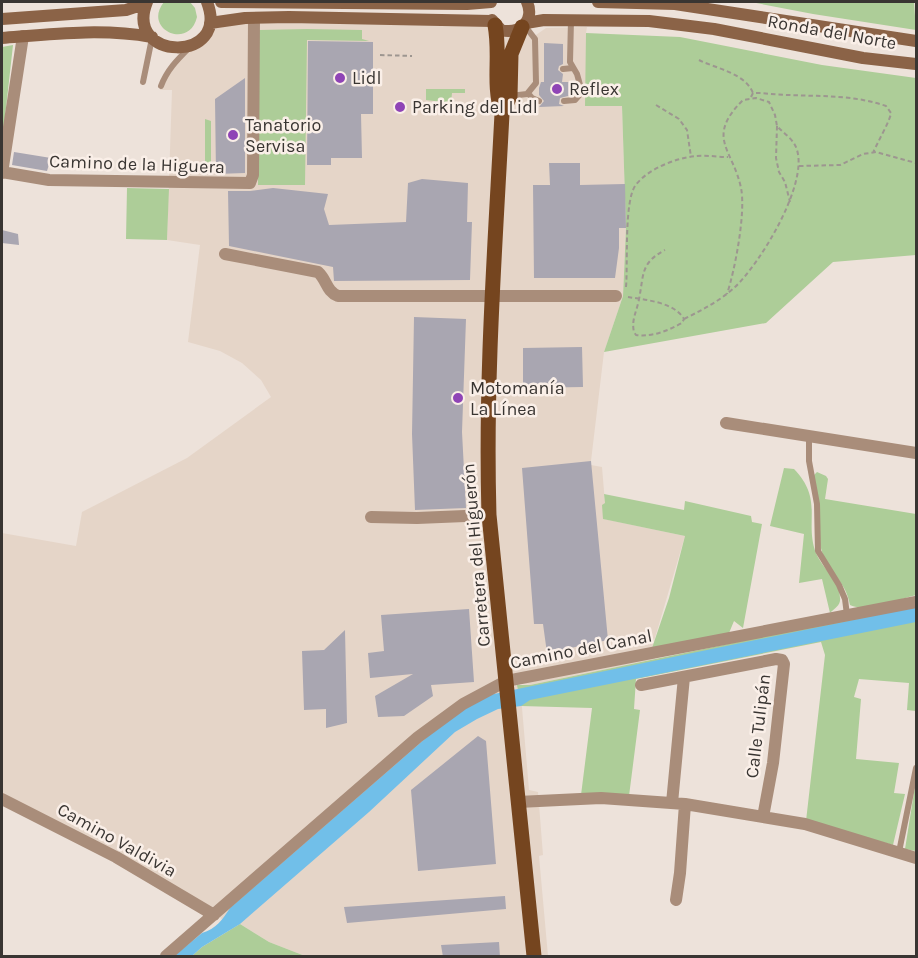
<svg xmlns="http://www.w3.org/2000/svg" width="918" height="958" font-family="Karla,sans-serif">
	<style>
		.built { fill: #e5d5c8 }
		.green { fill: #adcd98 }
		.water { fill: #71bfe9 }
		.building { fill: #a9a6b1 }
		.lines { fill: none; stroke-linecap: round; stroke-linejoin: round }
		.path { stroke: #9d9690; stroke-width: 2; stroke-dasharray: 4.5 3; stroke-linecap: butt }
		.lane { stroke: #a98d7a; stroke-width: 6 }
		.street { stroke: #a98d7a; stroke-width: 12 }
		.secondary { stroke: #8b6347; stroke-width: 12 }
		.primary { stroke: #75451f; stroke-width: 15 }
		.poi-dot { fill: #8f44b6; stroke: #faefe8; stroke-width: 2 }
		.labels { text-anchor: middle; dominant-baseline: central; stroke-width: 5; stroke-linejoin: round; paint-order: stroke }
		.street-label { font-size: 18px; fill: #393532; stroke: #faefe8 }
		.poi-label { font-size: 18px; fill: #393532; stroke: #faefe8; text-anchor: start }
	</style>
	<rect width="100%" height="100%" fill="#ede2da"/>
	<path class="built" d="M245,18L495,25L522,27L533,37L546,28L587,27L586,33L622,106L626,228L623,296L604,352L591,461V465L602,467L605,503L604,519L685,536L652,648L655,659L530,685L520,684L529,790L538,792L543,855L539,856L548,956H305L269,942L240,924L231,930L213,909L2,794V533L76,546L82,512L187,458L271,397L261,380L242,363L220,351L188,342L200,245L167,240L172,90H160L161,86L166,74L210,23Z"/>
	<path class="green" d="M164,2H190L195,8L197,17C189,51 142,29 164,2Z
		M751,2H914L916,30L813,14Z
		M307,29L362,30V39L369,41L307,40L305,185H258L259,30Z
		M586,33L680,37L822,65L916,78V255L833,262L766,323L604,352L623,296L626,228L622,106H585Z
		M13,45L4,126L2,134V47Z
		M426,89H465V93H452L451,103L426,100Z
		M205,119L211,121V172L205,170Z
		M127,188L169,189L167,240L126,239Z
		M784,468L794,469C824,500 804,522 816,553C822,568 840,581 840,598C841,605 835,608 830,613L822,579L799,583L804,534L770,526Z
		M817,472L826,476L828,479L825,499L916,514V595C900,599 864,613 850,605C846,581 829,573 823,555C815,531 816,501 814,475Z
		M604,494L684,510L685,501L751,516L752,522L762,524L743,628L734,621L729,633L652,648L669,598L685,536L603,519L602,505L605,503Z
		M916,605V711L907,710L909,683L859,679L854,697L861,699L856,759L899,763L894,793L905,794L893,845L806,821L825,655L821,642L636,679L634,709L640,710L629,796L581,795L592,708L521,706L517,685H530Z
		M916,780V851L905,849Z
		M240,924L269,942L305,956H192L202,947Z"/>
	<path class="water" d="M916,607V622L530,700L521,706L498,709L477,719L455,732L369,812L240,924L202,947L192,956H174L202,933C216,929 223,919 230,908L457,711L489,695Z"/>
	<path class="building" d="M308,41L373,42V114H361L362,158H331V165H307Z
		M544,43L563,44V64L559,66L558,70L563,74L562,82H574V84L572,95L560,98L559,104L564,106L539,107L544,101L539,95V88L541,82H544Z
		M245,78V173L216,174L215,99Z
		M14,152L51,158L47,171L12,165Z
		M549,163H580V185L625,184L626,228H619V248L615,278H534L533,185H550Z
		M422,179L468,183L467,222H472L470,280L334,281L333,267L229,246L228,191H250L273,188L328,194L324,209L329,225L406,222L408,183Z
		M2,230L18,234L19,245L2,243Z
		M414,317L466,319L462,432L466,508L415,510L412,434Z
		M582,347L583,387L523,388V348Z
		M591,461L608,640L547,653L543,624H534L522,468Z
		M469,609L474,682L431,685L433,696L404,716L378,717L375,696L413,674L370,678L368,653L384,651L381,615Z
		M345,630L347,723L326,728V709L304,710L302,651L324,650Z
		M478,736L486,741L496,864L418,871L411,790Z
		M505,896L506,909L347,923L344,907Z
		M499,942L500,957H443L441,945Z"/>
	<g class="lines">
		<path class="path" d="M380,55L412,56
			M699,60C717,69 745,73 753,93
			M751,97L753,93H761C802,98 846,92 886,106L891,113C890,121 877,143 873,153
			M656,105L679,119L687,130L691,157
			M777,126L776,158L779,172L785,182L790,202
			M799,166L840,165L863,154L876,152L916,163
			M626,287C628,265 624,203 635,186C647,169 676,158 696,156C707,155 718,157 728,157
			M628,297C646,300 674,302 684,319L682,323C667,331 653,337 636,335L634,332C631,320 637,311 639,299C644,275 640,263 665,250
			M684,319C702,310 718,302 734,288C760,264 808,185 797,150C794,139 784,134 777,126L775,115L769,102L756,98L743,100C705,138 733,149 741,188C746,212 735,270 727,294"/>
		<path class="lane" d="M563,69L573,68
			M143,82L152,38
			M161,86C167,70 177,60 189,48
			M528,93L532,98L539,101
			M510,96L527,94L536,83L535,39L525,26
			M564,101L575,100L582,92L577,74L570,62L571,20
			M809,436V461L817,504L818,551L839,585L845,599L847,615
			M899,852L916,768"/>
		<path class="street" d="M2,172L49,180L250,183L253,175L254,18
			M2,173L23,36
			M225,254L318,272C327,280 326,291 338,296H616
			M726,423L916,453
			M371,517L417,518L489,515
			M641,685L776,659L782,660L784,664L773,763L763,817
			M2,799L116,857L214,915
			M518,802L601,798L685,804L805,824L916,858
			M672,803L684,677
			M676,900L680,873L685,804
			M166,956L418,737L463,704L506,681L916,602"/>
		<path class="secondary" d="M147,2C123,61 231,64 207,2
			M221,2L467,4L491,2
			M598,2L675,4L916,41
			M2,19L126,10L138,6L144,2
			M492,20L501,30C520,35 535,20 527,2
			M210,23L245,18L289,17L492,21
			M526,23L544,20L649,21L714,29L863,58L916,64
			M2,38C52,34 102,28 152,37"/>
		<path class="primary" d="M495,25C501,56 492,83 502,114C495,248 485,381 489,515L534,956
			M502,114L510,96L511,54L522,27"/>
	</g>
	<g class="poi-dot">
		<circle cx="340" cy="78" r="6"/>
		<circle cx="557" cy="89" r="6"/>
		<circle cx="400" cy="107" r="6"/>
		<circle cx="233" cy="135" r="6"/>
		<circle cx="458" cy="398" r="6"/>
	</g>
	<g class="labels">
		<g class="street-label">
			<text transform="translate(832 32) rotate(10)">Ronda del Norte</text>
			<text transform="translate(137 164) rotate(2)">Camino de la Higuera</text>
			<text transform="translate(476 555) rotate(-95)">Carretera del Higuerón</text>
			<text transform="translate(581 649) rotate(-11)">Camino del Canal</text>
			<text transform="translate(758 726) rotate(-83)">Calle Tulipán</text>
			<text transform="translate(117 840) rotate(29)">Camino Valdivia</text>
		</g>
		<g class="poi-label">
			<text x="352" y="78">Lidl</text>
			<text x="569" y="89">Reflex</text>
			<text x="412" y="107">Parking del Lidl</text>
			<text x="245" y="125">Tanatorio<tspan x="245" dy="21">Servisa</tspan></text>
			<text x="470" y="388">Motomanía<tspan x="470" dy="21">La Línea</tspan></text>
		</g>
	</g>
	<rect width="918" height="958" fill="none" stroke="#393532" stroke-width="6"/>
</svg>
